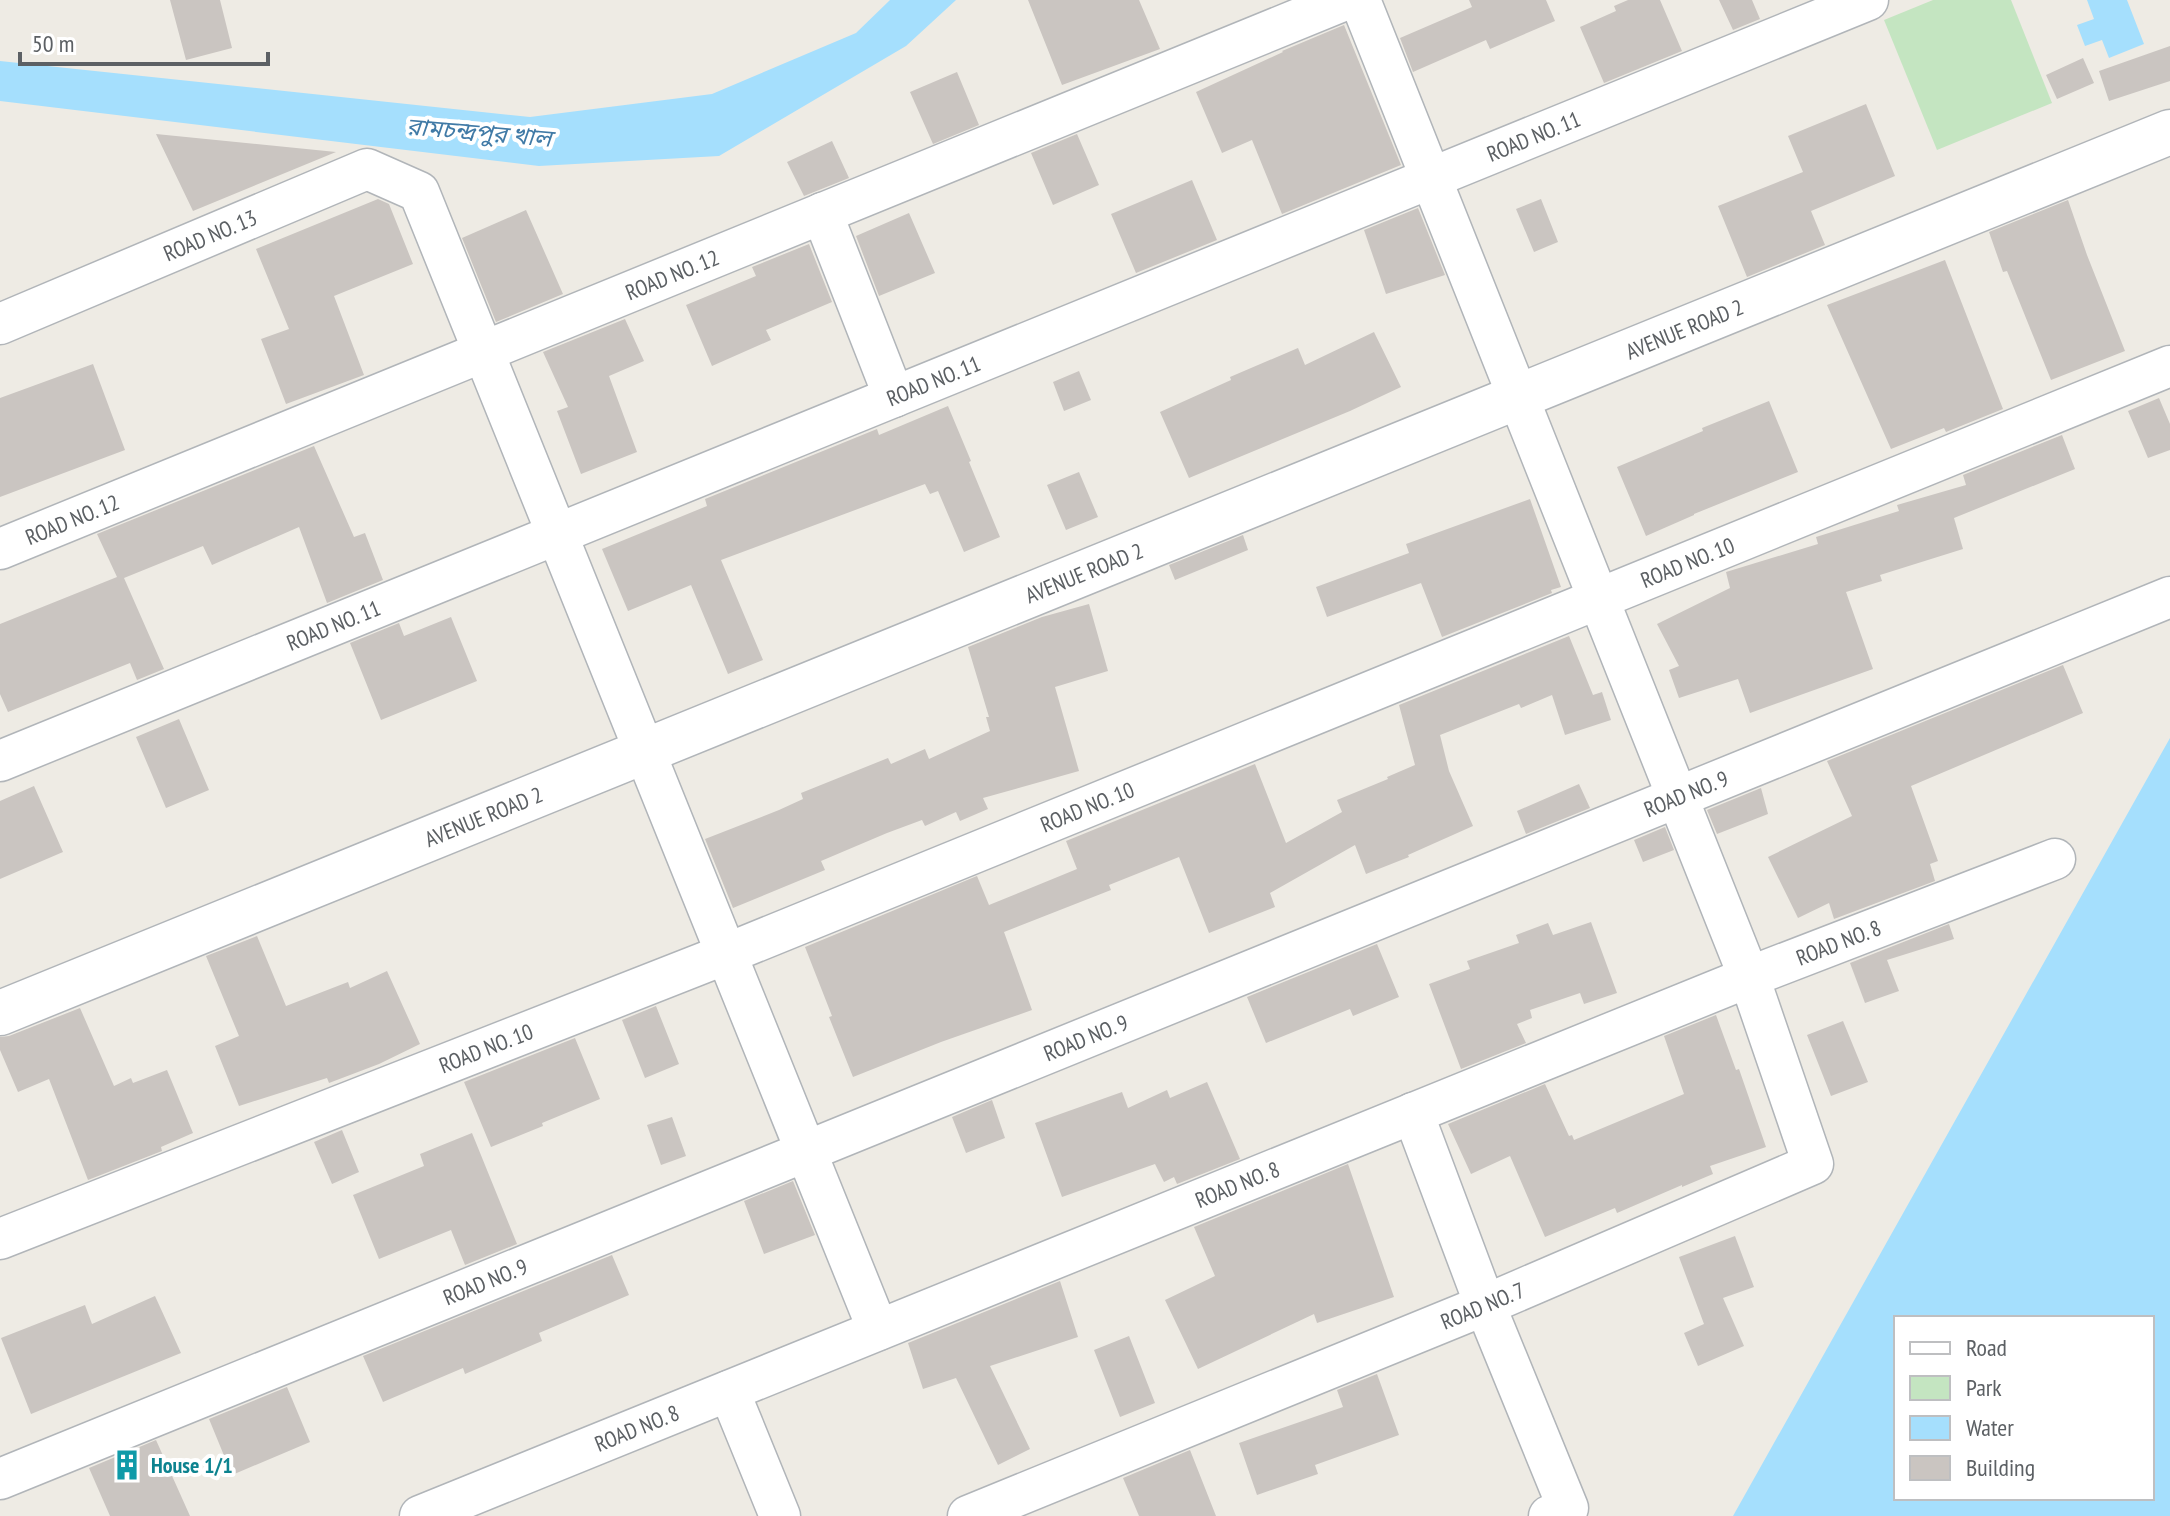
<svg xmlns="http://www.w3.org/2000/svg" width="2170" height="1516" font-family="'PT Sans Narrow','Noto Sans Bengali',sans-serif">
	<style>
		.green { fill: #c4e5c1 }
		.water { fill: #a5dffd; fill-rule: evenodd }
		.building { fill: #cac5c1 }
		.lines { fill: none; stroke-linecap: round; stroke-linejoin: round }
		.minor-casing { stroke: #b1b5b9; stroke-width: 43 }
		.tertiary-casing { stroke: #b1b5b9; stroke-width: 47 }
		.minor { stroke: #fff; stroke-width: 40 }
		.tertiary { stroke: #fff; stroke-width: 44 }
		.labels { text-anchor: middle; dominant-baseline: central; stroke-width: 8; stroke-linejoin: round; paint-order: stroke }
		.street-label { font-size: 22px; fill: #5c6064; stroke: #fff }
		.culture-label { font-size: 22px; font-weight: bold; fill: #0d838f; stroke: #fff; text-anchor: start }
		.water-label { font-size: 24px; font-style: italic; fill: #407aa6; stroke: #fff }
	</style>
	<rect width="100%" height="100%" fill="#eeebe4"/>
	<path class="green" d="M1933,0H2011L2052,103L1937,150L1884,20Z"/>
	<path class="water" d="M890,0H956L906,46L719,156L539,166L0,101V61L530,117L712,94L856,33Z
		M2087,0H2127L2144,44L2109,58L2102,40L2085,46L2077,25L2094,19Z
		M2170,738V1516H1733ZM1896,1318H2152V1498H1896Z"/>
	<path class="building" d="M170,0H220L232,48L186,60Z
		M1028,0H1139L1160,49L1062,85Z
		M1469,0H1546L1555,21L1490,49L1486,40L1413,72L1400,38L1472,7Z
		M1628,0H1660L1682,51L1604,83L1580,27L1616,11L1614,6Z
		M1719,0H1752L1760,19L1733,30Z
		M1344,25L1401,165L1282,214L1252,140L1222,153L1196,92L1283,52L1282,51Z
		M2170,46V81L2109,101L2099,71Z
		M2083,58L2094,83L2057,99L2046,75Z
		M957,72L979,125L933,144L910,92Z
		M1866,104L1895,176L1811,211L1825,245L1747,277L1718,206L1803,172L1788,136Z
		M156,134L336,152L193,211Z
		M1077,134L1099,185L1053,205L1031,153Z
		M832,141L849,178L804,196L787,162Z
		M1192,180L1217,240L1136,273L1111,214Z
		M378,199L389,204L413,264L334,296L364,375L286,404L261,339L289,329L256,249Z
		M1541,199L1558,242L1534,252L1516,209Z
		M2068,200L2087,255L2125,351L2051,380L2007,271L2003,272L1989,232Z
		M1418,208L1445,275L1386,294L1364,230Z
		M526,210L563,294L496,322L462,238Z
		M909,213L935,273L879,296L856,236Z
		M809,244L832,302L766,330L771,340L712,366L686,305L756,276L752,267Z
		M1945,260L2003,409L1946,432L1944,428L1891,449L1827,305Z
		M625,319L644,361L609,376L637,452L581,474L557,411L568,407L543,352Z
		M1374,332L1401,387L1350,411L1189,478L1160,412L1231,380L1230,377L1298,348L1305,365Z
		M93,364L125,450L0,497V398Z
		M1079,371L1091,400L1064,411L1053,382Z
		M2159,398L2170,424V450L2148,458L2128,411Z
		M1769,401L1798,472L1694,514V515L1646,536L1617,467L1703,431L1702,428Z
		M948,406L971,461L969,462L1000,537L964,552L938,491L930,494L925,484L721,560L763,660L728,674L691,585L628,611L602,549L707,506L705,499L877,429L879,435Z
		M2062,435L2075,469L1954,518L1963,549L1880,575L1882,581L1846,592L1873,669L1750,713L1738,679L1679,698L1669,670L1679,666L1657,624L1730,588L1726,572L1818,544L1816,537L1899,511L1897,505L1966,485L1963,475Z
		M314,446L354,537L365,533L383,580L327,603L299,527L212,565L203,546L124,578L164,669L137,680L130,663L8,712L0,694V624L117,577L97,534Z
		M1079,472L1098,517L1066,530L1047,485Z
		M1530,499L1561,587L1551,590L1552,593L1442,637L1421,583L1327,617L1316,587L1409,553L1406,544Z
		M1243,535L1248,550L1175,580L1169,565Z
		M1089,604L1108,671L1055,687L1079,771L983,798L988,809L960,821L956,812L925,826L922,820L887,833L821,861L825,870L733,908L705,839L779,810L803,799L801,793L888,758L891,764L925,749L929,759L990,731L986,717H989L968,647L1042,617Z
		M451,617L477,681L381,720L350,643L399,623L404,636Z
		M1569,636L1593,695L1602,692L1611,720L1565,735L1552,695L1521,708L1519,704L1440,735L1449,771L1473,826L1408,855L1409,857L1366,874L1355,845L1270,893L1275,907L1209,933L1179,857L1109,885L1111,890L1004,932L1032,1010L941,1042L853,1077L829,1017L832,1016L805,947L977,876L989,905L1077,869L1066,841L1255,764L1286,843L1342,812L1337,800L1388,779L1387,777L1415,765L1399,705Z
		M2063,665L2083,713L1911,786L1938,861L1930,864L1935,881L1834,919L1829,903L1798,918L1768,857L1852,816L1827,761Z
		M179,719L209,790L166,808L136,737Z
		M1579,784L1590,808L1526,834L1517,811Z
		M34,786L63,852L0,879V801Z
		M1761,788L1768,814L1717,834L1707,810Z
		M1665,827L1674,850L1643,862L1634,840Z
		M1591,922L1617,993L1584,1004L1580,993L1530,1010L1532,1018L1517,1024L1526,1043L1461,1069L1429,984L1470,969L1467,961L1519,943L1516,935L1548,923L1553,935Z
		M1949,924L1954,939L1887,960L1899,991L1865,1003L1850,963Z
		M257,936L286,1006L348,982L350,988L387,971L420,1044L379,1064L329,1083L327,1078L239,1106L215,1046L239,1036L206,956Z
		M1377,944L1399,997L1353,1016L1350,1009L1266,1043L1247,997Z
		M656,1006L679,1064L645,1078L622,1020Z
		M80,1008L114,1086L131,1078L133,1083L167,1070L193,1133L161,1147L162,1151L88,1180L49,1079L18,1092L0,1050V1037L9,1036Z
		M1716,1015L1736,1070L1739,1069L1766,1147L1710,1166L1713,1174L1682,1187V1185L1617,1213L1615,1208L1545,1237L1510,1156L1471,1174L1448,1124L1545,1084L1569,1136L1572,1135L1574,1140L1684,1094L1664,1036Z
		M1843,1021L1868,1082L1831,1096L1807,1035Z
		M575,1038L600,1099L542,1123L543,1126L491,1147L464,1082Z
		M1207,1082L1240,1159L1177,1184L1174,1177L1164,1182L1155,1164L1062,1197L1035,1123L1122,1092L1128,1108L1167,1090L1170,1098Z
		M992,1100L1005,1138L966,1153L952,1117Z
		M672,1117L686,1156L661,1165L647,1125Z
		M342,1130L359,1172L332,1184L314,1142Z
		M472,1133L517,1244L465,1265L451,1230L379,1259L353,1195L424,1166L420,1154Z
		M1348,1164L1394,1297L1317,1323L1314,1314L1198,1369L1165,1300L1215,1276L1194,1227Z
		M793,1181L815,1235L764,1254L744,1201Z
		M1735,1236L1754,1287L1723,1298L1744,1346L1698,1366L1684,1333L1704,1324L1679,1257Z
		M612,1255L629,1295L539,1333L542,1341L465,1374L463,1368L383,1402L363,1356Z
		M1060,1281L1078,1337L990,1366L1030,1449L998,1465L956,1378L923,1389L908,1343Z
		M155,1296L181,1353L31,1414L1,1338L85,1305L92,1324Z
		M1129,1336L1155,1403L1120,1417L1094,1350Z
		M1377,1374L1399,1435L1315,1465L1318,1474L1257,1495L1239,1443L1343,1407L1337,1390Z
		M287,1387L310,1442L232,1475L209,1419Z
		M156,1440L190,1516H110L89,1468Z
		M1190,1450L1216,1516H1139L1123,1478Z"/>
	<g class="lines">
		<g class="minor-casing">
			<g id="minor">
				<path d="M822,213L894,397"/>
				<path id="s1" d="M0,324L367,169L419,192L878,1330"/>
				<path id="s2" d="M0,549L1345,0"/>
				<path id="s3" d="M0,761L1868,0"/>
				<path d="M1413,1113L1485,1305L1568,1508L1549,1516"/>
				<path id="s4" d="M0,1239L726,954L2170,366"/>
				<path d="M729,1391L780,1516"/>
				<path id="s5" d="M0,1479L2170,597"/>
				<path id="s6" d="M420,1516L1749,977L2055,859"/>
				<path id="s7" d="M968,1516L1485,1305L1813,1164L1749,977L1360,0"/>
			</g>
		</g>
		<g class="tertiary-casing">
			<g id="tertiary">
				<path id="s8" d="M0,1013L2170,132"/>
			</g>
		</g>
		<use href="#minor" class="minor"/>
		<use href="#tertiary" class="tertiary"/>
	</g>
	<defs>
		<g id="building-bare" transform="scale(2.4)"><path d="M-4-6H4V6H1V3H-1V6H-4ZM-2.5-4.3h1.7v1.8h-1.7ZM.8-4.3h1.7v1.8H.8ZM-2.5-1h1.7V.8h-1.7ZM.8-1h1.7V.8H.8Z" fill="#0f9aa8" stroke="#fff" stroke-width="2.5" paint-order="stroke"/></g>
	</defs>
	<g fill-rule="evenodd">
		<use href="#building-bare" x="127" y="1465"/>
	</g>
	<g class="labels">
		<g class="street-label">
			<text stroke="none"><textPath href="#s3" startOffset="1656">ROAD NO. 11</textPath></text>
			<text stroke="none"><textPath href="#s1" startOffset="228">ROAD NO. 13</textPath></text>
			<text stroke="none"><textPath href="#s2" startOffset="726">ROAD NO. 12</textPath></text>
			<text stroke="none"><textPath href="#s8" startOffset="1818">AVENUE ROAD 2</textPath></text>
			<text stroke="none"><textPath href="#s3" startOffset="1008">ROAD NO. 11</textPath></text>
			<text stroke="none"><textPath href="#s2" startOffset="78">ROAD NO. 12</textPath></text>
			<text stroke="none"><textPath href="#s4" startOffset="1818">ROAD NO. 10</textPath></text>
			<text stroke="none"><textPath href="#s8" startOffset="1170">AVENUE ROAD 2</textPath></text>
			<text stroke="none"><textPath href="#s3" startOffset="360">ROAD NO. 11</textPath></text>
			<text stroke="none"><textPath href="#s5" startOffset="1820">ROAD NO. 9</textPath></text>
			<text stroke="none"><textPath href="#s4" startOffset="1170">ROAD NO. 10</textPath></text>
			<text stroke="none"><textPath href="#s8" startOffset="522">AVENUE ROAD 2</textPath></text>
			<text stroke="none"><textPath href="#s6" startOffset="1530">ROAD NO. 8</textPath></text>
			<text stroke="none"><textPath href="#s5" startOffset="1172">ROAD NO. 9</textPath></text>
			<text stroke="none"><textPath href="#s4" startOffset="522">ROAD NO. 10</textPath></text>
			<text stroke="none"><textPath href="#s6" startOffset="882">ROAD NO. 8</textPath></text>
			<text stroke="none"><textPath href="#s5" startOffset="524">ROAD NO. 9</textPath></text>
			<text stroke="none"><textPath href="#s7" startOffset="556">ROAD NO. 7</textPath></text>
			<text stroke="none"><textPath href="#s6" startOffset="234">ROAD NO. 8</textPath></text>
		</g>
		<g class="culture-label">
			<text x="151" y="1465">House 1/1</text>
		</g>
		<g class="water-label">
			<text transform="translate(479 132) rotate(5)">রামচন্দ্রপুর খাল</text>
		</g>
	</g>
	<rect x="1894" y="1316" width="260" height="184" fill="#ffffff" stroke="#bebfc1" stroke-width="2"/>
	<rect x="1910" y="1342" width="40" height="12" fill="#ffffff" stroke="#bebfc1" stroke-width="2"/>
	<text x="1966" y="1356" font-size="24" fill="#5c6064">Road</text>
	<rect x="1910" y="1376" width="40" height="24" fill="#c4e5c1" stroke="#bebfc1" stroke-width="2"/>
	<text x="1966" y="1396" font-size="24" fill="#5c6064">Park</text>
	<rect x="1910" y="1416" width="40" height="24" fill="#a5dffd" stroke="#bebfc1" stroke-width="2"/>
	<text x="1966" y="1436" font-size="24" fill="#5c6064">Water</text>
	<rect x="1910" y="1456" width="40" height="24" fill="#cac5c1" stroke="#bebfc1" stroke-width="2"/>
	<text x="1966" y="1476" font-size="24" fill="#5c6064">Building</text>
	<path d="M20 52v12h248v-12" fill="none" stroke="#5c6064" stroke-width="4"/>
	<text x="32" y="52" font-size="24" fill="#5c6064" stroke="#ffffff" stroke-width="6" paint-order="stroke">50 m</text>
</svg>
